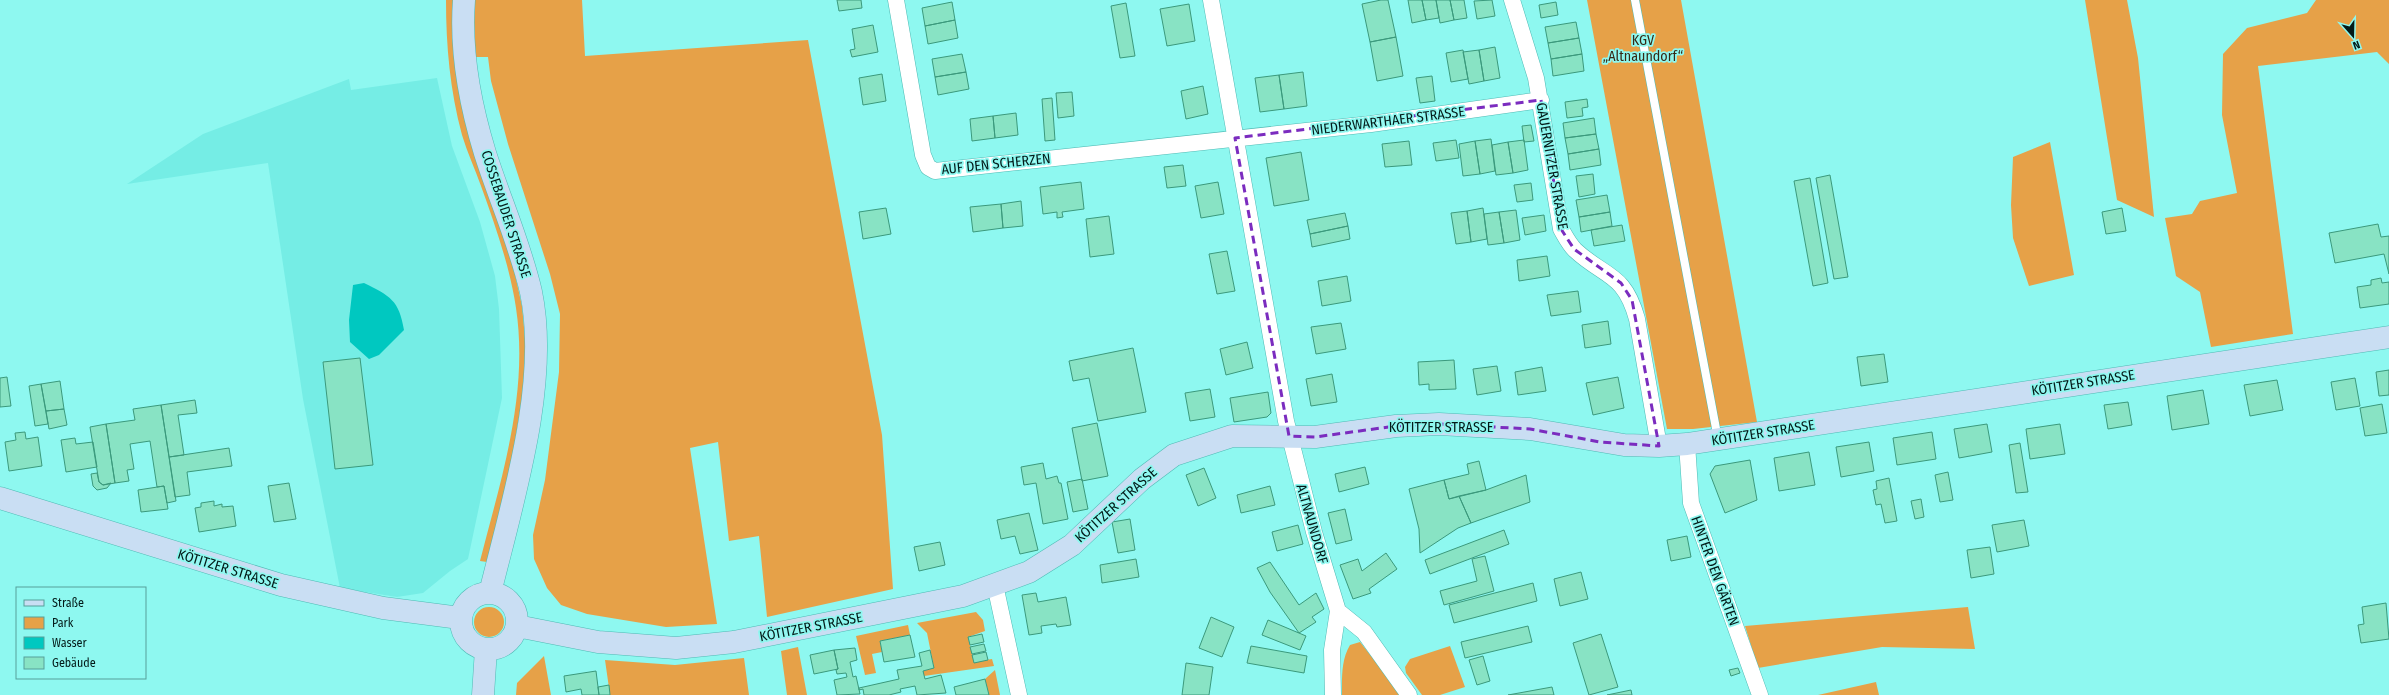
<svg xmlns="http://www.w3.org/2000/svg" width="2389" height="695" font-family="'Fira Sans Condensed',sans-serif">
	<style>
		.built { fill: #75ede5 }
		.green { fill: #e6a148 }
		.water { fill: #00c8c0 }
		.building { fill: #88e3c4; stroke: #3b997c }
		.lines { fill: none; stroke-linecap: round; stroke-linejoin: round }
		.lane-casing { stroke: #4fbab4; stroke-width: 9 }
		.street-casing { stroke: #4fbab4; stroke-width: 17 }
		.secondary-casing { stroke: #4fbab4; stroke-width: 23 }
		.lane { stroke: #fff; stroke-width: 8 }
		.street { stroke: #fff; stroke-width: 16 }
		.secondary { stroke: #c9def3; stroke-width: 22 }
		.marked { fill: none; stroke: #7b2cbf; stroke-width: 3; stroke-dasharray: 8 5; stroke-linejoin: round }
		.labels { text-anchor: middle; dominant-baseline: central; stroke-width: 3.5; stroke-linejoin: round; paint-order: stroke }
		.park-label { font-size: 14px; fill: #372815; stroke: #8ef8f0 }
		.street-label { font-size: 14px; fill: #031a18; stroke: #8ef8f0 }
	</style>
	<rect width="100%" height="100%" fill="#8ef8f0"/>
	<path class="built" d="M437,78L452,146L480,222L495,276L499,309L502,398L468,559L450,571L423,593L397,597L340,588L303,399L268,163L127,184L203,134L349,79L351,90Z"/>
	<path class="green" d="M446,0H454L522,306L526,349L523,393L509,477L487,562L480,561C501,479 529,394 516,308C510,267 495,225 481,186C475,169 467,152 462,135C450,90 446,46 446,0Z
		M474,0H582L585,56L808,40L882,435L893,589L767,617L759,536L729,541L718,442L690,448L717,624L666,627L587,614L561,605L547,588L534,559L533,535L545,480L559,372L560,314L550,274L508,144L491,81L488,57H475L472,26Z
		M1587,0H1681L1757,422L1693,429H1667Z
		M2085,0H2127L2138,58L2154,217L2117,200Z
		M2316,0H2389V64L2377,52L2258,66L2293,334L2211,347L2200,292L2176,276L2165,218L2192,214L2200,201L2237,193L2222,115L2223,54L2247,28L2307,13Z
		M2050,142L2074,275L2029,286L2013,238L2011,205L2013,157Z
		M1968,607L1975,649L1882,647L1758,668L1745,626Z
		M474 622a15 15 0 1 1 30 0a15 15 0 1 1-30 0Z
		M976,612L983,620L985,631L968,637L974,662L992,659L994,666L924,676L923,671L934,668L927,633L917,623Z
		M908,625L910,635L880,641L882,652L872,654L876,673L865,675L856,636Z
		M1360,642L1398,690L1402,695H1342C1342,678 1341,660 1350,645Z
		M1450,646L1465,687L1440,695H1422L1406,673L1405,667L1410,659Z
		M798,647L807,695H787L781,651Z
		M544,656L551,695H516L517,683Z
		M744,658L749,695H610L605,660L675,665Z
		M995,670L1000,695H989L985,679Z
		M1876,682L1879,695H1818Z"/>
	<path class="water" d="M364,283C390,296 399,300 404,330L379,355L369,359L350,342L349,320L353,285Z"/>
	<path class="building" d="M837,0H861L862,8L839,11Z
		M1381,0H1388L1396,37L1370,42L1362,4Z
		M1408,0H1422L1426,20L1412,23Z
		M1422,0H1436L1439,18L1426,20Z
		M1436,0H1450L1454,20L1440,23Z
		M1450,0H1464L1467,18L1454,20Z
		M1492,0L1495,16L1477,19L1474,1Z
		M952,2L955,20L925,26L922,8Z
		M1556,2L1558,15L1541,18L1539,5Z
		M1126,3L1135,56L1120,58L1111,6Z
		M1189,4L1195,41L1167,46L1160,9Z
		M955,20L958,38L928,44L925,26Z
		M1576,22L1579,38L1548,43L1545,27Z
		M873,25L878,52L852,57L850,50L855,49L852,29Z
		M1396,37L1403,76L1377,81L1370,42Z
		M1579,38L1582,54L1551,59L1548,43Z
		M1495,47L1500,78L1484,81L1479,50Z
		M1463,50L1468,79L1451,82L1446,53Z
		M1479,50L1484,81L1469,84L1463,52Z
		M962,54L966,72L935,77L932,59Z
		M1582,54L1584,71L1553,76L1551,59Z
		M966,72L969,89L938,95L935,77Z
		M1303,72L1307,106L1284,109L1279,75Z
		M882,74L886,101L863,105L859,78Z
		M1279,75L1284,109L1260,112L1255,78Z
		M1432,76L1435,101L1420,103L1416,78Z
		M1203,86L1208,114L1186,119L1181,91Z
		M1072,92L1074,116L1058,118L1056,93Z
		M1052,98L1055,140L1045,141L1042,99Z
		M1587,99L1588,107L1582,108L1583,116L1567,118L1565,102Z
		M1016,113L1018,135L995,138L993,116Z
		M993,116L995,138L972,141L970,119Z
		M1594,118L1596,134L1565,138L1563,123Z
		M1531,125L1534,141L1524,142L1522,126Z
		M1596,134L1599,149L1568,154L1565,138Z
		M1491,139L1495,171L1480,174L1475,141Z
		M1456,140L1459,158L1436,161L1433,143Z
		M1524,140L1528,170L1513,173L1508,142Z
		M1409,141L1412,165L1385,167L1382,144Z
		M1475,141L1480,174L1463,176L1459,144Z
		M1508,142L1513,173L1496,175L1492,145Z
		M1599,149L1601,165L1570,170L1568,154Z
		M1301,152L1309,200L1274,206L1266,158Z
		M1183,165L1186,186L1167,188L1164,167Z
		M1593,174L1595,194L1579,197L1576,176Z
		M1830,175L1848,277L1834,279L1816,178Z
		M1810,178L1828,283L1813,286L1794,181Z
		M1081,182L1084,209L1062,212L1063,217L1057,218V212L1043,214L1040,187Z
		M1218,182L1224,214L1201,218L1195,186Z
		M1531,183L1533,200L1517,202L1514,185Z
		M1607,195L1610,212L1579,217L1576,200Z
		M1021,201L1023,226L1003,228L1001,204Z
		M1001,204L1003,228L973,232L970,207Z
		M886,208L891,234L863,239L859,212Z
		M1483,208L1487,239L1471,242L1467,211Z
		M2122,208L2126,231L2106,234L2102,212Z
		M1516,210L1520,240L1504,243L1499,212Z
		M1467,211L1471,242L1456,244L1451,213Z
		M1499,212L1504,243L1488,245L1484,214Z
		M1610,212L1612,226L1581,232L1579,217Z
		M1345,213L1348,226L1310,234L1307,220Z
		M1544,215L1546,231L1525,235L1522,218Z
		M1109,216L1114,254L1090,257L1086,219Z
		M2378,224L2381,237L2389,236V274L2384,254L2335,263L2329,233Z
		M1622,225L1625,241L1594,246L1591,230Z
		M1348,226L1350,239L1312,247L1310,234Z
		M1227,251L1235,291L1217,294L1209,254Z
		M1547,256L1550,276L1519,281L1517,260Z
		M1347,276L1351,301L1322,306L1318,281Z
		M2381,278L2382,283L2389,282V304L2360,308L2357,287L2371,285V280Z
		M1578,291L1581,312L1551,316L1547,295Z
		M1608,321L1611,344L1585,348L1582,325Z
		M1341,323L1346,349L1316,354L1311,327Z
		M1247,342L1253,368L1226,375L1220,349Z
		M1133,348L1146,412L1098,421L1089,378L1073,381L1069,361Z
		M1884,354L1888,382L1861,386L1857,357Z
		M360,358L373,465L335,469L323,362Z
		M1454,360L1456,389L1429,390V384L1419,385L1418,362Z
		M1497,366L1501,391L1477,395L1473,369Z
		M1542,367L1546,391L1518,395L1515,372Z
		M2389,370V395L2379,396L2376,372Z
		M1332,374L1337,402L1311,406L1306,379Z
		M7,377L11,406L0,407V378Z
		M1618,377L1624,408L1593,415L1586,383Z
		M2355,378L2360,406L2336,410L2331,382Z
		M2277,380L2283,410L2250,416L2244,385Z
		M60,381L64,409L46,411L41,384Z
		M41,384L48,424L35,426L29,386Z
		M1210,389L1215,417L1190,421L1185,393Z
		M2203,390L2209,424L2172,430L2167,396Z
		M1268,392L1271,413L1267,417L1234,422L1230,398Z
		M195,400L197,413L178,415L184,455L169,457L161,405Z
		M2128,402L2132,425L2108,429L2104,405Z
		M2382,404L2387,433L2365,436L2360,408Z
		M161,405L176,501L167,503L164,486L157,487L150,441L130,444L134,469L127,470L129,481L115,483L106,424L135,420L133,409Z
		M64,409L67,425L49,429L46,411Z
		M1097,423L1108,476L1082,481L1072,428Z
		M106,424L115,483L103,485L99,482L90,427Z
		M1987,424L1992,452L1959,458L1954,429Z
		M2060,424L2065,454L2030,459L2026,429Z
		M25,432L26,439L38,437L42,466L9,471L5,442L16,440L15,433Z
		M1932,432L1936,459L1897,465L1893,438Z
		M75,438L76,444L93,442L97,467L66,472L61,440Z
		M1869,442L1874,471L1841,477L1836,447Z
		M2020,443L2028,492L2016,493L2009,445Z
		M229,448L232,466L187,472L190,495L175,497L169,457Z
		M1809,452L1815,485L1779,491L1774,458Z
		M1750,460L1757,500L1725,513L1710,474L1715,466Z
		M1479,461L1486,490L1449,499L1444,480L1469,474L1467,464Z
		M1043,463L1046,479L1057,476L1059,483H1061L1068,519L1043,524L1036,483L1024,485L1021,467Z
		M1365,467L1369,484L1339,492L1335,474Z
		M1204,468L1216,498L1198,506L1186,475Z
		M1948,472L1953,500L1940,502L1935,475Z
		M97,473L99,482L103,485L111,483L107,488L97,490L93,486L91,474Z
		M1526,475L1530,502L1471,523L1459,496L1486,490Z
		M1889,478L1897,521L1885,523L1881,504L1876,505L1873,490L1877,489L1876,481Z
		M1082,479L1088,509L1073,512L1067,482Z
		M1444,480L1449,499L1459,496L1471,523L1458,528L1420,553L1419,529L1409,489Z
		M289,483L296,519L274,522L268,486Z
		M164,486L168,509L141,512L138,490Z
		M1270,486L1275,505L1241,513L1237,495Z
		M1921,499L1924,517L1915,519L1911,501Z
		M214,501V506L222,504V507L233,506L236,526L199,532L195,508L201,507V503Z
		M1345,509L1352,540L1336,544L1328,513Z
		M1029,513L1038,550L1020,554L1015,536L1001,539L997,520Z
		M1130,519L1135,550L1118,553L1112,522Z
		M2024,520L2029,546L1997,552L1992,525Z
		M1298,525L1303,544L1277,551L1272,532Z
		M1504,530L1509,544L1430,574L1425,560Z
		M1687,536L1691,557L1671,561L1667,540Z
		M940,542L945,565L919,571L914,547Z
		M1990,547L1994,574L1971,578L1967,550Z
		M1386,553L1397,569L1369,589L1371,593L1353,599L1340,565L1358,559L1362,571Z
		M1485,556L1494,591L1444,605L1440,591L1477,581L1472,559Z
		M1136,559L1139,577L1102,583L1100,565Z
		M1270,562L1299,605L1316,593L1324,609L1312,617L1316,622L1299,633L1270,592L1257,568Z
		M1581,572L1588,599L1560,606L1554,579Z
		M1533,583L1537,601L1454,623L1449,605Z
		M1036,593L1038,602L1066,597L1071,625L1057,627L1056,624L1041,626L1042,633L1029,635L1022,595Z
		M2386,603L2389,639L2361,643L2358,625L2364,624L2362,607Z
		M1211,617L1234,627L1222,657L1199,648Z
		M1268,620L1306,636L1300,650L1262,635Z
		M1528,626L1532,642L1465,658L1461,642Z
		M982,634L984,642L970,645L968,637Z
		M1601,634L1618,687L1589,695L1573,643Z
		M910,635L915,657L884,662L880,641Z
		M984,644L986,651L972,654L970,647Z
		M1251,646L1307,656L1304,673L1247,663Z
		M855,648L857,660L850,662L853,677L856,676L860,694L837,695L834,680L847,677L846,673L837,674L836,670L838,669L834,650Z
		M834,650L838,669L814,674L810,655Z
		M930,650L934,668L923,671L925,679L941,675L946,693L917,695L915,686L900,689L901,692L889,695H864L863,689L859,690V688L899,679L897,670L922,666L919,653Z
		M986,652L988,660L974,663L972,655Z
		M1483,656L1490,681L1477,685L1469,660Z
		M1186,663L1213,667L1209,695H1182Z
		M1738,668L1740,673L1731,676L1729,670Z
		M596,671L599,695H582L581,689L566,692L564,676Z
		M985,679L989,695H956L954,687Z
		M609,685L610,695H599L598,687Z
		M1552,687L1554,695H1508Z
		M1631,690L1632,695H1607Z"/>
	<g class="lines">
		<g class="lane-casing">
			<path id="lane" d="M1635,0L1718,439"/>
		</g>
		<g class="street-casing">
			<path id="street" d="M896,0L923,155L928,167L935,171L1371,124L1541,100
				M1211,0L1286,421L1314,532L1338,611L1332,650L1333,695
				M1512,0L1536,78L1561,229C1565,236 1569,244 1575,250C1605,278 1624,272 1637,319L1659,446
				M1687,444L1691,503L1760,695
				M995,585L1019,695
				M1338,611L1364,632L1409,695"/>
		</g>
		<g class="secondary-casing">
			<path id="secondary" d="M464,0C460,52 470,104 485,153C500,200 520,244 531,292C550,383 512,503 490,593
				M0,498L281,585L383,608L460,618
				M461 621a28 28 0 1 1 56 0a28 28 0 1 1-56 0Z
				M517,626L598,642L676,648L734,642L963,596L1029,572L1072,545L1142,479L1174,455L1232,436L1315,437L1396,426L1439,424L1530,429L1624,445L1659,446L1687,444L2389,337
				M483,695L486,649"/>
		</g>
		<use href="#lane" class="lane"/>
		<use href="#street" class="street"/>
		<use href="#secondary" class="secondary"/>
	</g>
	<path class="marked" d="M1541,100L1561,229L1574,249L1621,283L1632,300L1659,446L1600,442L1530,429L1439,424L1396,426L1315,437L1289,436L1235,138Z"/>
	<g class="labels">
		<g class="park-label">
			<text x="1643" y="40">KGV<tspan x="1643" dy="16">„Altnaundorf“</tspan></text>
		</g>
		<g class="street-label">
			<text transform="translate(1388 121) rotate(-7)">NIEDERWARTHAER STRASSE</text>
			<text transform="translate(996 164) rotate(-6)">AUF DEN SCHERZEN</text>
			<text transform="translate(1552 166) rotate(80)">GAUERNITZER STRASSE</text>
			<text transform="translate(506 214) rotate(72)">COSSEBAUDER STRASSE</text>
			<text transform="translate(2083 383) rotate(-9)">KÖTITZER STRASSE</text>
			<text x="1441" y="427">KÖTITZER STRASSE</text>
			<text transform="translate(1763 433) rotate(-9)">KÖTITZER STRASSE</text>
			<text transform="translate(1116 505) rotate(-42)">KÖTITZER STRASSE</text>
			<text transform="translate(1312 524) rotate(74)">ALTNAUNDORF</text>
			<text transform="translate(228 569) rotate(17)">KÖTITZER STRASSE</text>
			<text transform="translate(1715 571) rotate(70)">HINTER DEN GÄRTEN</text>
			<text transform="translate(811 627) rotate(-11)">KÖTITZER STRASSE</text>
		</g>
	</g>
	<rect x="16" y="587" width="130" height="92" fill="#8ef8f0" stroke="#569f9a"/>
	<rect x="24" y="600" width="20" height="6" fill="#c9def3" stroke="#569f9a"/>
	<text x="52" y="607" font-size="12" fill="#031a18">Straße</text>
	<rect x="24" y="617" width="20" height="12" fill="#e6a148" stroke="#569f9a"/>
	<text x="52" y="627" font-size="12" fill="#031a18">Park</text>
	<rect x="24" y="637" width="20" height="12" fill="#00c8c0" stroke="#569f9a"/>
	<text x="52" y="647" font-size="12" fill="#031a18">Wasser</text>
	<rect x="24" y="657" width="20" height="12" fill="#88e3c4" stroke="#569f9a"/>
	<text x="52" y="667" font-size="12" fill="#031a18">Gebäude</text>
	<g transform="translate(2353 36) rotate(160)" stroke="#8ef8f0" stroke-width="3" paint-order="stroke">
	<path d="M0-3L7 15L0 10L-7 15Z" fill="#031a18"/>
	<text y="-6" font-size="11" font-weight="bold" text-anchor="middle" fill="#031a18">N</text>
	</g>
</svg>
